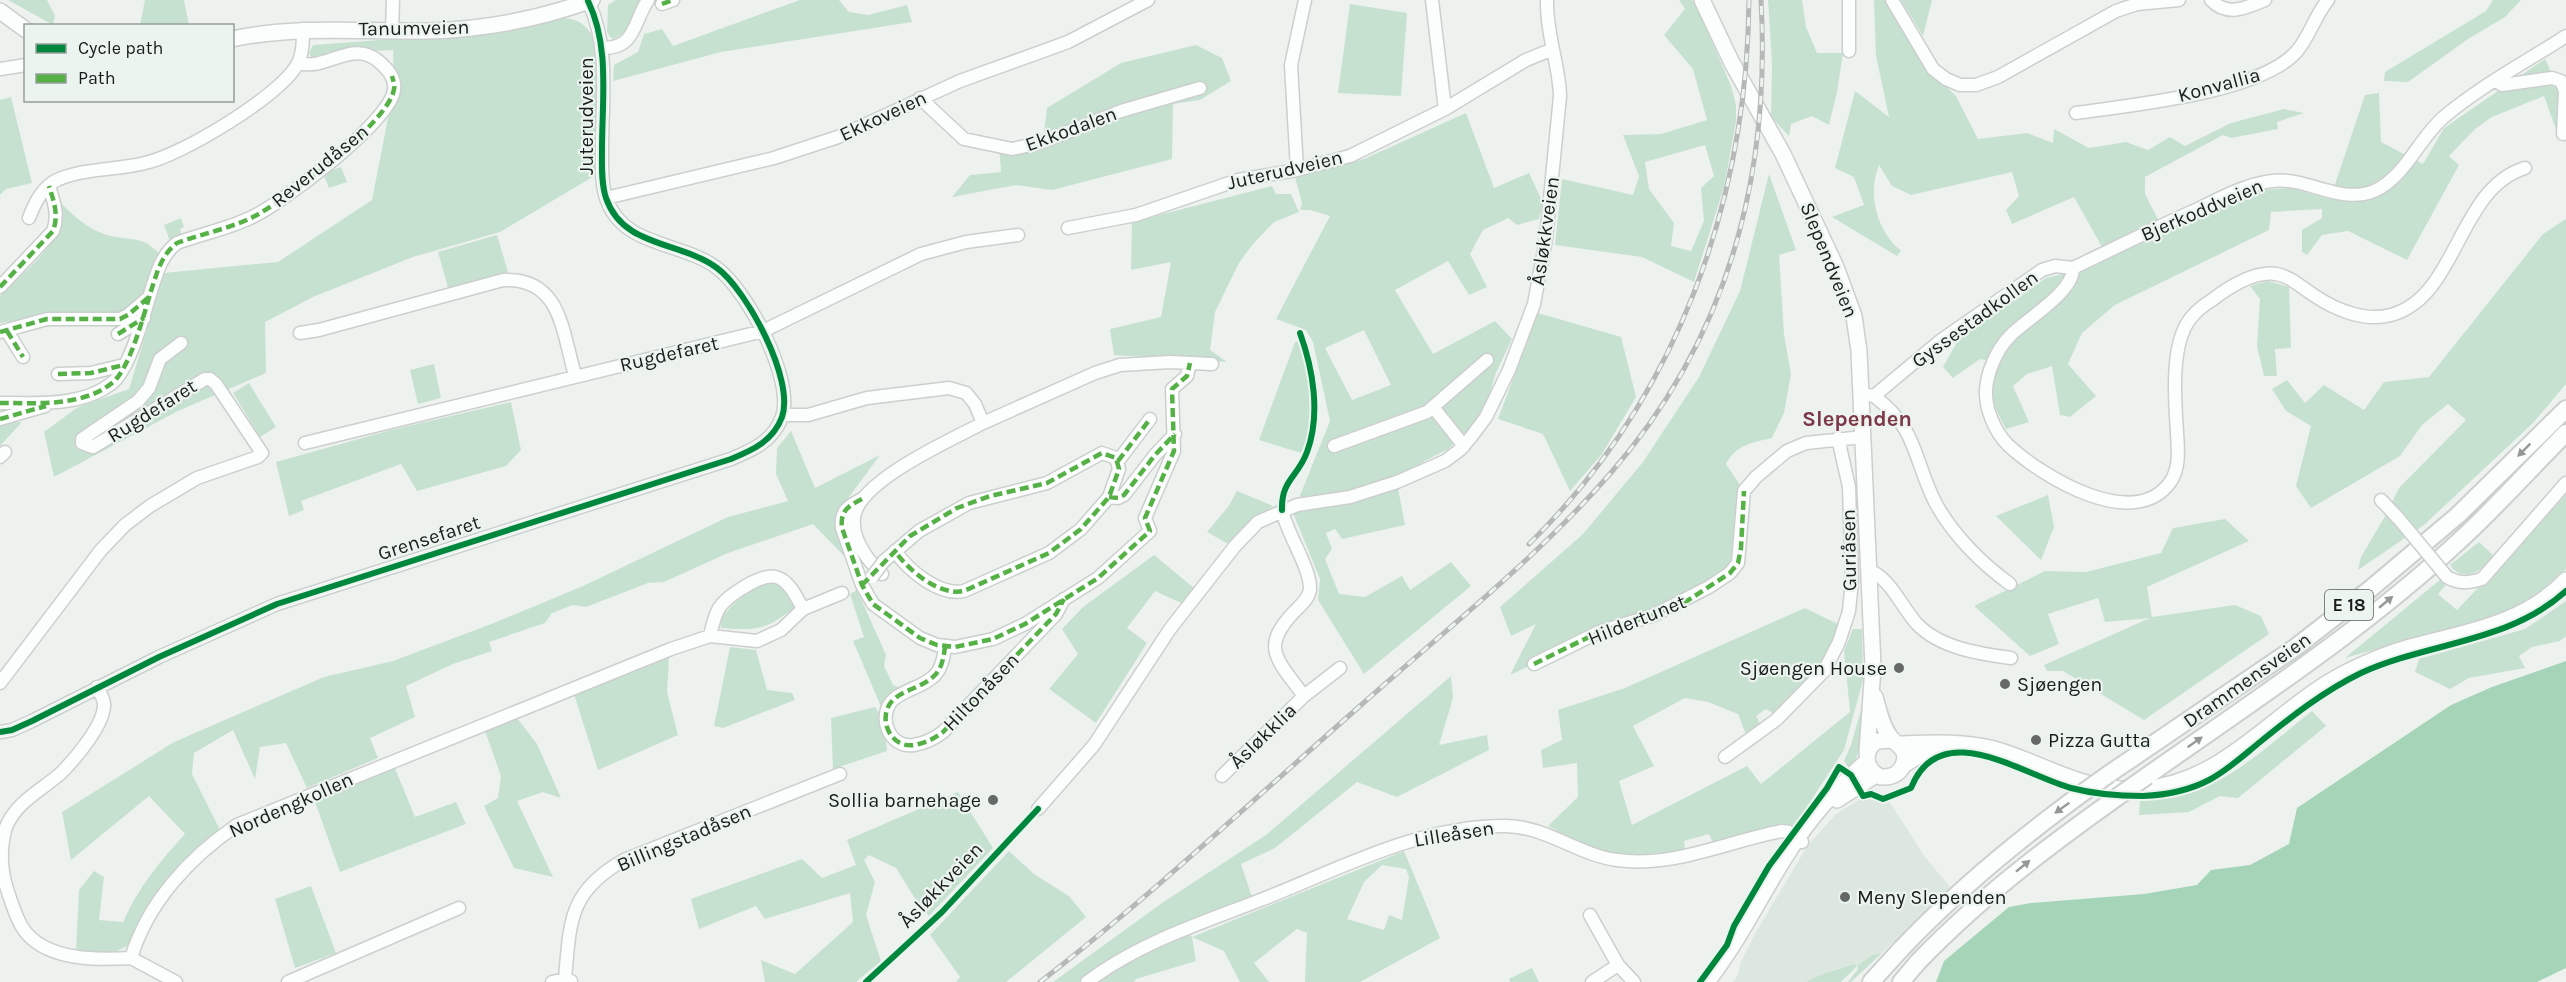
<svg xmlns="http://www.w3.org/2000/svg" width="2566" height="982" font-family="Karla,sans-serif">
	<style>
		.built { fill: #dce7e0 }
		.green { fill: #c7e1d1; fill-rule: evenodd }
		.water { fill: #a6d4b9 }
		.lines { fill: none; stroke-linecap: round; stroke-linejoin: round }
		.minor-casing { stroke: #cbcfcd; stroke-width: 15 }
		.major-casing { stroke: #cbcfcd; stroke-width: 18 }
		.highway-casing { stroke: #cbcfcd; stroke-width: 20 }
		.minor { stroke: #fcfdfd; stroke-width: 12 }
		.major { stroke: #fcfdfd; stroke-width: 15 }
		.highway { stroke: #fcfdfd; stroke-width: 16 }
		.rail-casing { stroke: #b6b7b7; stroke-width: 5 }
		.rail { stroke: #ebf4ee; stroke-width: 3; stroke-dasharray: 9; stroke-linecap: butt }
		.minor-bridge-casing { stroke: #cbcfcd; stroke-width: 15; stroke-linecap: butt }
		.highway-bridge-casing { stroke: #cbcfcd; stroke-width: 20; stroke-linecap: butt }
		.minor-bridge { stroke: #fcfdfd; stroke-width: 12 }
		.highway-bridge { stroke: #fcfdfd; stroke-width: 16 }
		.quiet { stroke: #55b145; stroke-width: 4.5; stroke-dasharray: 9 4.5; stroke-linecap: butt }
		.cycleway-casing { stroke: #ebf4ee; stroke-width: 10 }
		.cycleway { stroke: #00873e; stroke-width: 6 }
		.oneway { fill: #969898 }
		.poi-dot { fill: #646866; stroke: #ebf4ee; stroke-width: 2 }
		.labels { text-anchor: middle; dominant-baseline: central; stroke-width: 4.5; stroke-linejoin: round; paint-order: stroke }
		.shield { fill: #ebf4ee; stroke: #595e5b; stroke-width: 1.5 }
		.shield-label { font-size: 18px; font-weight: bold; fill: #1a1d1c }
		.street-label { font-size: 20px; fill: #1a1d1c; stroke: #ebf4ee }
		.poi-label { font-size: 20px; fill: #1a1d1c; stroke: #ebf4ee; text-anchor: start }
		.quarter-label { font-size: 22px; font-weight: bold; fill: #7e3747; stroke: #ebf4ee }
	</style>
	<rect width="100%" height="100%" fill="#edf2ef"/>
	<path class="built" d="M1870,797L1879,801H1889L1925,857L1950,887L1881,954L1872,955L1857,966L1854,964L1837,969L1806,982H1733L1738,975L1740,964L1756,932L1808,845L1836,814L1859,800Z"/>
	<path class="green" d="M8,0H47L55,16L53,25Z
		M145,0H184L189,25H140Z
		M616,0H641C632,14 630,35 612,39L607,32L608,5Z
		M800,0H839L849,12L868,15L907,5L912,22L721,52L613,81L614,65L638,52L644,34L662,29L673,46Z
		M1679,0H1692L1699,11L1731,86L1736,105V122L1724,187L1694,282L1642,257L1555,245L1562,179L1633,195L1639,176L1623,135L1661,134L1707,120L1693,69L1664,35L1685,9ZM1705,145L1714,176L1701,188L1704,221L1691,251L1671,246L1674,223L1649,189L1645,162Z
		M1768,0H1802L1806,27L1817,53H1843L1837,92L1829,125L1812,116L1791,124L1789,136L1771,117L1772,64Z
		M1874,0H1886L1924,65L1956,96L1978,139L2027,133L2053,143L2054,129L2089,148L2126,142L2148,150L2170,137L2185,146L2231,123L2284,109L2304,113L2277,122L2278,129L2231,138L2223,135L2145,177V194L2159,221L2102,247L2074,197L2012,224L2006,210L2019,196L2012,172L1911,195L1892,186L1879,165C1867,195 1877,231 1901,251L1897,256L1832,217L1864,205L1854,177L1835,168L1855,91L1889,117L1876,56Z
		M1901,0H1932L1923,36Z
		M2493,0H2521L2505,17L2468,39L2408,82L2384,81L2385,72L2486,11Z
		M1350,4L1407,13L1401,96L1338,93Z
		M565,18C581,20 587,26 594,39L601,172L500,232L413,257L313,297L265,322L266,373L178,411L54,477L44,432L78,407L129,389L164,273L278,262L372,200L390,108L394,96L393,50L332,53L314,62L309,53L313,45L514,30Z
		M1196,45L1222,58L1231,81L1200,100L1173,104L1172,159L1052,190L1016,185L952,197L970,175L1001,172L999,147L1044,134L1047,108L1121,63Z
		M2545,59L2560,91L2558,135L2544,96L2492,117L2475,129L2449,156L2459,165L2407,260L2348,231L2322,235L2307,255L2302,252V230L2322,218V209L2271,212L2269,230L2115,305L2082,333L2068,364L2096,396L2070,417L2060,415L2052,366L2027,374L2013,386L2029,422L2006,429C1990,400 1990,394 1999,363L1980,359L1953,378L1943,367L1960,337L2046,278L2081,270L2260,190L2290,188L2330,199L2365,95L2379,93L2381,142L2423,164L2444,128Z
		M11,97L32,183L6,189L0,195V100Z
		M1466,113L1494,188L1529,173L1543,203L1539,219L1517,225L1508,218L1483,230L1470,254L1487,287L1469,295L1448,261L1395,290L1433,354L1495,321L1512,339L1495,375L1488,401L1474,426L1448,449L1421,463L1397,483L1405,525L1342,539L1335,529L1326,533L1332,549L1325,559L1339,594L1365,597L1402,576L1410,590L1451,562L1471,586L1364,674L1318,600L1320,579L1293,513L1330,421L1313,342L1306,330L1276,319L1330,216L1310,210H1300L1302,203L1295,177L1364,159ZM1364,330L1391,385L1352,400L1325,348Z
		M341,167L347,182L329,188L323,173Z
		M1769,174L1796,250L1779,255L1784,334L1791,374L1784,413L1772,438C1751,443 1737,444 1726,464L1744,491L1743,526L1730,573L1510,675L1536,624L1511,636L1500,607L1583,534L1643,462L1699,377L1740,291Z
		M1272,186L1276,194H1291L1299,212L1274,222L1253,244L1239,263L1215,312L1210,350L1227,362L1114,355L1110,329L1161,317L1171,262L1131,270L1132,222Z
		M62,204C78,220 94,234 117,237C138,241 142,237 159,253C151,278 143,308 115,314L34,317L0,323V296C25,271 64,243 62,204Z
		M181,218L184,227L180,229L182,237L170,241L164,225Z
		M2566,219V384L2533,423L2424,525L2358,570L2361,557L2384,518L2399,488L2466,420L2448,404L2422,425L2400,456L2311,508L2296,486L2311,426L2286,411L2272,389L2287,380L2305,403L2324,385L2364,410L2384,382L2429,377L2543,234Z
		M497,235L508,272L448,288L438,252Z
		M2268,281L2289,287L2291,348L2275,349L2277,376H2264L2257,346L2260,299L2250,286Z
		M1538,313L1621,337L1636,397L1602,454L1570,491L1543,434L1498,419Z
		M1301,341C1315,387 1321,408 1301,453L1259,440L1295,342Z
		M434,364L441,398L418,404L410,370Z
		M249,383L276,427L260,437L233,393Z
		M511,402L521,450L506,466L417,491L401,464L301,501L304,510L289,516L276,462L391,430Z
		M22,422L0,446V423Z
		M791,431L815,488L880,455L838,512L846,558L813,524L728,553L664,582L648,583L586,607L573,605L552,613L545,623L489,642L492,651L453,664L406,686L415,717L370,738L378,758L307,788L286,743L260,747L255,779L233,730L194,753L192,774L220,830L190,854L157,895L127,946L111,954L76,952L79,890L94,871L104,877L99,920L123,922C138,888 160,861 185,834L149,796L71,860L62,812L174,742L324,677L393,661L494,623L583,586L728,517L788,501L776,474L777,448Z
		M1237,491L1273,506L1230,545L1207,532L1228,507Z
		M2048,495L2054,527L2041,560L1996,516Z
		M2566,495V569L2538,594L2505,613L2345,658L2441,579L2446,585L2438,594L2457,610Z
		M2225,519L2249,541L2147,587L2152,617L2235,605L2261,616L2269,634L2144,720L2063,671H2047L2044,665L2150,618L2105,622L2098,598L2048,614L2059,644L2030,656L1974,606L2045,571L2086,572L2161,553L2173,528Z
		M2479,542L2495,557C2483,569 2464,585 2450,565Z
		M1154,555L1194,588L1183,604L1155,591L1127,628L1147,643L1096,723L1049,689L1078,654L1062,629L1083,607Z
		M770,581L784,583L798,605C766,629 762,631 721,628L720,620C734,601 748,591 770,581Z
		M857,590L886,655L884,666L893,685L903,689L882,709L853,641L864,637L850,594Z
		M2566,601V636L2560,641L2532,647L2519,656L2525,668L2469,678L2450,689L2415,672L2419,659L2525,629Z
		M1805,608L1840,625L1820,668L1775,715L1766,709L1756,716L1761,725L1747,737L1738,714L1708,702L1685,698L1633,726L1654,766L1619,781L1632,825L1747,766L1761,784L1850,712L1844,651L1853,629H1862L1863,680L1844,750L1795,825L1713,843L1709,834L1684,841L1685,851L1634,855L1595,850L1548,826L1578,797L1577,763L1543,768L1541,750L1562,740L1558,710L1625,688Z
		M730,647L756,650L767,690L792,693L795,700L723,728L714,726Z
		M669,657L667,692L678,735L598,770L574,694Z
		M1451,676L1453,698L1439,745L1487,735L1489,750L1397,797L1357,782L1275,848L1241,864L1252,897L1186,926L1192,937L1404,851L1440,938L1360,982H1305L1307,933L1297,929L1254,963L1269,982H1240L1224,951L1192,937L1196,961L1136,979L1134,982H1053L1162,903L1266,835ZM1382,865L1406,869L1409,877L1402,920L1389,915L1384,930L1347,919L1364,882Z
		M1866,692L1862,746L1850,770L1844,761L1851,745Z
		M875,707L883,719L887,751L833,769L831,718Z
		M2312,711L2326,726L2238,798L2220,796L2189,812L2139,815L2140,801C2157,799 2173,798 2190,793C2236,778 2275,740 2312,711Z
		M517,718L537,744L561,798L543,792L517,801L553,877L514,868L484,806L498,798L501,776L485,731Z
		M394,766L415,817L456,802L466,824L340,872L314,799Z
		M958,792L993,848L929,916L916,900L896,868L869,855L864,860L875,882L866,915L881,961L856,982H765L761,960L795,974L853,922L850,893L765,919L756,906L699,929L691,899L802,859L822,878L856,865L847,840Z
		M1009,851L1034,874L1069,896L1086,917L1006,982H956L960,977L930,935Z
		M311,886L336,953L295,968L275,899Z
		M1881,954L1851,982H1848L1858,969L1857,966L1841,982H1806L1823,974L1854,964L1857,966L1872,955Z
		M1532,968L1539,982H1510L1509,979Z"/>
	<path class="water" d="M2566,661V968L2537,982H1936L1944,961L2009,907L2031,903L2144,894L2197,885L2211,870L2250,865L2289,844L2297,808L2451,705L2492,687Z"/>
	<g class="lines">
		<g class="minor-casing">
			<path id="minor" d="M1432,0L1445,109
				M1892,0L1933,69L1946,79L1960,85H1976L1998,77L2116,11L2137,4L2179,0
				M2211,0C2227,17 2246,8 2265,0
				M662,4L673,0
				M392,30L393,0
				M602,48C636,49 633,22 648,0
				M1849,51V0
				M0,69L26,65
				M2496,81L2502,85L2552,78L2561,81L2565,91L2563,134
				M920,98L964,139L1012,149L1040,143L1121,111L1200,88
				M2076,113C2131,105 2261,93 2297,51C2310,36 2315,15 2328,0
				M1297,170L1291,65L1305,0
				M606,198L774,158L838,137L960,81L1068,42L1148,0
				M29,218C35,202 43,186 59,179C86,168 118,170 145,163C182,155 278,97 297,65C303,54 303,41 303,29
				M1068,228L1136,215L1238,180L1297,170L1350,156L1445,109L1526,60L1553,49
				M2073,268C2074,292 2026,319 2010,336C1997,349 1987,372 1986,390C1985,409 1995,432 2008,445C2041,476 2135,534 2171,481C2180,467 2178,449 2177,432C2175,401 2170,345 2190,319C2196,311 2204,305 2212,300C2229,287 2255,271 2276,274C2292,277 2302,288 2315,296C2336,310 2365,322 2391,315C2458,297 2457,189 2525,168
				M2073,268C2115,248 2157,227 2200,208C2222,197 2247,184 2272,181C2306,176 2340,205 2374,191C2406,177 2419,137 2445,116C2482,85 2526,62 2566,36
				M0,287L53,231C59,215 54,202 49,186
				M7,331L23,357
				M0,332L47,319H120L128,315L149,297
				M300,333L319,330L503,280C561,277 562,331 575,375
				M118,334L144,318
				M58,374L91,373L124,365
				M1861,394L1874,396L1940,341L2042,270L2055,266L2073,268
				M1874,396C1918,429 1913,458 1935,502C1952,534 1982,564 2010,584
				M0,403C36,403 82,407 112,383C130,369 144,314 151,291C157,273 161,255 177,243C201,234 227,229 250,218C280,205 390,122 394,90C396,77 386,67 377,60C351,40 326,71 299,63
				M1433,407L1464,446
				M783,415H808L867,398L949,388L966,393L975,404L983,423C951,440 865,478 855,513C849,535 866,559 882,574
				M0,419L45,406
				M983,423L1095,373L1120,365L1170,362L1212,364
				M305,443L763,331L921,254L966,242L1018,235
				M1334,446L1427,412L1487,360
				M0,457L5,452
				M1118,461L1150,419
				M1109,497L1118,498L1124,495L1155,455L1175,434
				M862,499C848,506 840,511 842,528L862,585L873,604L920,638L937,645L955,647L993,639L1025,624L1098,578L1150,531L1145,518L1174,451L1172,389L1187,376L1190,363
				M2381,500L2399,519
				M1282,510C1287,534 1310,567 1310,588C1310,596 1304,602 1299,607C1259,646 1275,657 1304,696
				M884,561L919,531L969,503L1047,483L1102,453L1116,458L1119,469L1109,497L1081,529L1049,553L964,591C939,596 909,571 895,551
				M1868,570C1890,577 1902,608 1917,624C1940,648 1980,654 2011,658
				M2447,577C2459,584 2468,583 2482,579L2566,483
				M710,636C712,626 714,617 719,608C727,596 761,573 776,577C789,580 797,598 803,609
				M945,646C944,656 942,669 934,676C923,687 906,689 894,699C876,715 889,749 914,745C925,743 934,739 943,732L1056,614L1064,599
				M1534,664L1599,632L1654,615L1709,587L1730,573L1738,563L1744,491L1756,477L1787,451L1806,443L1863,437
				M0,683L101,550L125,525L150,506L197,478L258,457L262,453L216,384L210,379H205L93,447L82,443V439L138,401L149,388L160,359L181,343
				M97,687C99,692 104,698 104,704C105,724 75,759 61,773C42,790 17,801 6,827C0,848 0,867 7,889C11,901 15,915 22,927C43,961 97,960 131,958
				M0,732L12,730L32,721L159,657L277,604L731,459C753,450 773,441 782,417C795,380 747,290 717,268C681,241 623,248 606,198C601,183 602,165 602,149C602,100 610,46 588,1
				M1725,757L1776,720L1824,671L1839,642L1849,611L1852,581L1849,487L1838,438
				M1222,776L1304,696L1340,668
				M1038,809L1094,745L1170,629L1235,546L1258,522L1297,505L1350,497L1397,482L1445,461L1461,449L1471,437L1486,417L1509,370L1534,304L1546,239L1560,96C1559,64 1546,33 1547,0
				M1590,915L1618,965L1634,982
				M131,958C148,902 190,857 237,825L671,649L710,636L757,641L781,630L803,609L842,593
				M131,958L176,982
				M565,979C570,921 569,891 624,860L840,774
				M288,982L459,908
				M552,982L565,979L571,981
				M1087,982C1140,942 1202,923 1263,899C1342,868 1418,826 1505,826C1546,826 1578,855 1617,860C1673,868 1728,841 1782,831L1789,832L1802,842
				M1592,982L1618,965"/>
		</g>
		<g class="major-casing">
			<path id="major" d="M1702,0L1732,63L1783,154L1836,267L1854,316L1859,351L1873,667L1867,752
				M0,11L26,30
				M232,39C297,25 360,32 425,31C482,30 539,19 592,0
				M1875,697C1879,710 1882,728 1892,739C1898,746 1904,747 1905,758C1903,772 1894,778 1881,777C1865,770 1862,751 1877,741L1892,740
				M1899,744C1930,743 1963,741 1994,749C2046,764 2084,793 2141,789C2227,783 2275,708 2347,672C2367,662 2388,653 2410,647C2466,632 2524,624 2566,580
				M1904,765L1918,756L1942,748
				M1837,800L1876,775
				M1707,982C1740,940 1762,892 1791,848C1811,816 1839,786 1867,761"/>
		</g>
		<g class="highway-casing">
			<path id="highway" d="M2109,774L2296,647L2369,590L2458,515L2566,409
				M2147,776C2258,698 2375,622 2474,527C2505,497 2535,464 2566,433
				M1871,982L1902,948
				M1901,982L1918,962"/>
		</g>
		<use href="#minor" class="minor"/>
		<use href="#major" class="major"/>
		<use href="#highway" class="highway"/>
		<g class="rail-casing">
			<path id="rail" d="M1529,544C1676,400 1747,203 1749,0
				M1040,982C1151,896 1254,799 1360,706C1444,631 1535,560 1609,475C1728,339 1771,178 1761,0"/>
		</g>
		<use href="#rail" class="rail"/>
		<g class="minor-bridge-casing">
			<path id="minor-bridge" d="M2399,519L2447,577
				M872,577L884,561"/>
		</g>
		<g class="highway-bridge-casing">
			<path id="highway-bridge" d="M1902,948C1965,882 2035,826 2109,774
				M1918,962C1987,890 2066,833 2147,776"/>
		</g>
		<use href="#minor-bridge" class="minor-bridge"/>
		<use href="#highway-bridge" class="highway-bridge"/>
		<path class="quiet" d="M662,4L673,0
			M0,287L53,231C59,215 54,202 49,186
			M7,331L23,357
			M0,332L47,319H120L128,315L149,297
			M118,334L144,318
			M58,374L91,373L124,365
			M0,403C36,403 82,407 112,383C130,369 144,314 151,291C157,273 161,255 177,243C201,234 228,229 251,218C281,204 390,122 394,89C395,85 393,80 392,76
			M0,419L46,406
			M1118,461L1150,419
			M1109,497L1118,498L1124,495L1155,455L1175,434
			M862,499C848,506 840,511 842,528L862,585L873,604L920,638L937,645L955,647L993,639L1025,624L1098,578L1150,531L1145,518L1174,451L1172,389L1187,376L1190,363
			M862,585L910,536L957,508L990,496L1047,483L1102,453L1116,458L1119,469L1109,497L1081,529L1049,553L964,591C939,596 909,571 895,551
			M945,646C944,656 942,669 934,676C923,687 906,689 894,699C876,715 889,749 914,745C925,743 934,739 943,732L1056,614L1064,599
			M1534,664L1599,632L1654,615L1687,601L1730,573L1738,563L1741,548L1744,491"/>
		<g class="cycleway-casing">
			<path id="cycleway" d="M1282,510C1281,480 1298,477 1307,452C1321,414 1313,369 1300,333
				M0,732L12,730L32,721L159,657L277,604L731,459C753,450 773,441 782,417C795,380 747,290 717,268C681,241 623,248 606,198C601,183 602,165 602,149C602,100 610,46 588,1
				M866,982L942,912L1038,809
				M1700,982L1727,945L1734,926L1769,866L1827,788L1839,767L1851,775L1863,796L1871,794L1883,799L1911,788C1940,715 2023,775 2071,788C2094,794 2119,796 2143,796C2165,795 2190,790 2209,780C2228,770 2244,755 2260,742C2292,716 2324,691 2361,673C2429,642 2509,643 2566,591"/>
		</g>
		<use href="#cycleway" class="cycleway"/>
	</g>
	<defs><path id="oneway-solid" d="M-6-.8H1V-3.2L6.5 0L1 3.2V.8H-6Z" transform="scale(1.5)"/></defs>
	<g class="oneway">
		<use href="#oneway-solid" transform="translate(2524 450) rotate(135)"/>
		<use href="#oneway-solid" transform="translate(2386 602) rotate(-40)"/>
		<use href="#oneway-solid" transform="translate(2195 742) rotate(-35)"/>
		<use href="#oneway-solid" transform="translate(2062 808) rotate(144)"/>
		<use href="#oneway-solid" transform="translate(2023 866) rotate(-39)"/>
	</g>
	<g class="poi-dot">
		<circle cx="1899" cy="668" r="6"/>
		<circle cx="2005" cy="684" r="6"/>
		<circle cx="2036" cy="740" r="6"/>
		<circle cx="993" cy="800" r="6"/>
		<circle cx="1845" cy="897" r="6"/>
	</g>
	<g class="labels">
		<rect class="shield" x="2325" y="590" width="48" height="30" rx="4.5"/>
		<g class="shield-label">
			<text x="2349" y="605">E 18</text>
		</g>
		<g class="street-label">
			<text transform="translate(414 28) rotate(-1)">Tanumveien</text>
			<text transform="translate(2219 85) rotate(-15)">Konvallia</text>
			<text transform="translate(586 116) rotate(-90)">Juterudveien</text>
			<text transform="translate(883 116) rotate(-25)">Ekkoveien</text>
			<text transform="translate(1071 129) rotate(-20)">Ekkodalen</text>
			<text transform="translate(320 166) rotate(-39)">Reverudåsen</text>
			<text transform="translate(1285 170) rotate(-13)">Juterudveien</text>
			<text transform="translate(2202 210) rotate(-23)">Bjerkoddveien</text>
			<text transform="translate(1545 231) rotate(-82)">Åsløkkveien</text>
			<text transform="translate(1829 260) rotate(68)">Slependveien</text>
			<text transform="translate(1975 319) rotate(-36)">Gyssestadkollen</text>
			<text transform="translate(669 354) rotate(-13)">Rugdefaret</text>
			<text transform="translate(152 411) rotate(-32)">Rugdefaret</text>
			<text transform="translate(429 538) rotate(-18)">Grensefaret</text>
			<text transform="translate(1849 550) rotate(-91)">Guriåsen</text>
			<text transform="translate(1637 620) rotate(-22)">Hildertunet</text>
			<text transform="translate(2247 680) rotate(-35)">Drammensveien</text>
			<text transform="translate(981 692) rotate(-46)">Hiltonåsen</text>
			<text transform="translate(1263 736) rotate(-44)">Åsløkklia</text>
			<text transform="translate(291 805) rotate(-24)">Nordengkollen</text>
			<text transform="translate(1454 834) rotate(-9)">Lilleåsen</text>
			<text transform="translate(684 838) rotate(-23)">Billingstadåsen</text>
			<text transform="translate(941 885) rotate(-46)">Åsløkkveien</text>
		</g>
		<g class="poi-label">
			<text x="1887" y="668" text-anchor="end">Sjøengen House</text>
			<text x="2017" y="684">Sjøengen</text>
			<text x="2048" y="740">Pizza Gutta</text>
			<text x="981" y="800" text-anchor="end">Sollia barnehage</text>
			<text x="1857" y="897">Meny Slependen</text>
		</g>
		<g class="quarter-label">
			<text x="1857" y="419">Slependen</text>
		</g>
	</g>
	<rect x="24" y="24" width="210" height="78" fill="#ebf4ee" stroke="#979e9a" stroke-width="1.5"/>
	<rect x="36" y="44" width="30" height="9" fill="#00873e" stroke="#979e9a" stroke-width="1.5"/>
	<text x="78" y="54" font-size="18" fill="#1a1d1c">Cycle path</text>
	<rect x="36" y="74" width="30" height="9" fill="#55b145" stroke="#979e9a" stroke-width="1.5"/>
	<text x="78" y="84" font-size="18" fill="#1a1d1c">Path</text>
</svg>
